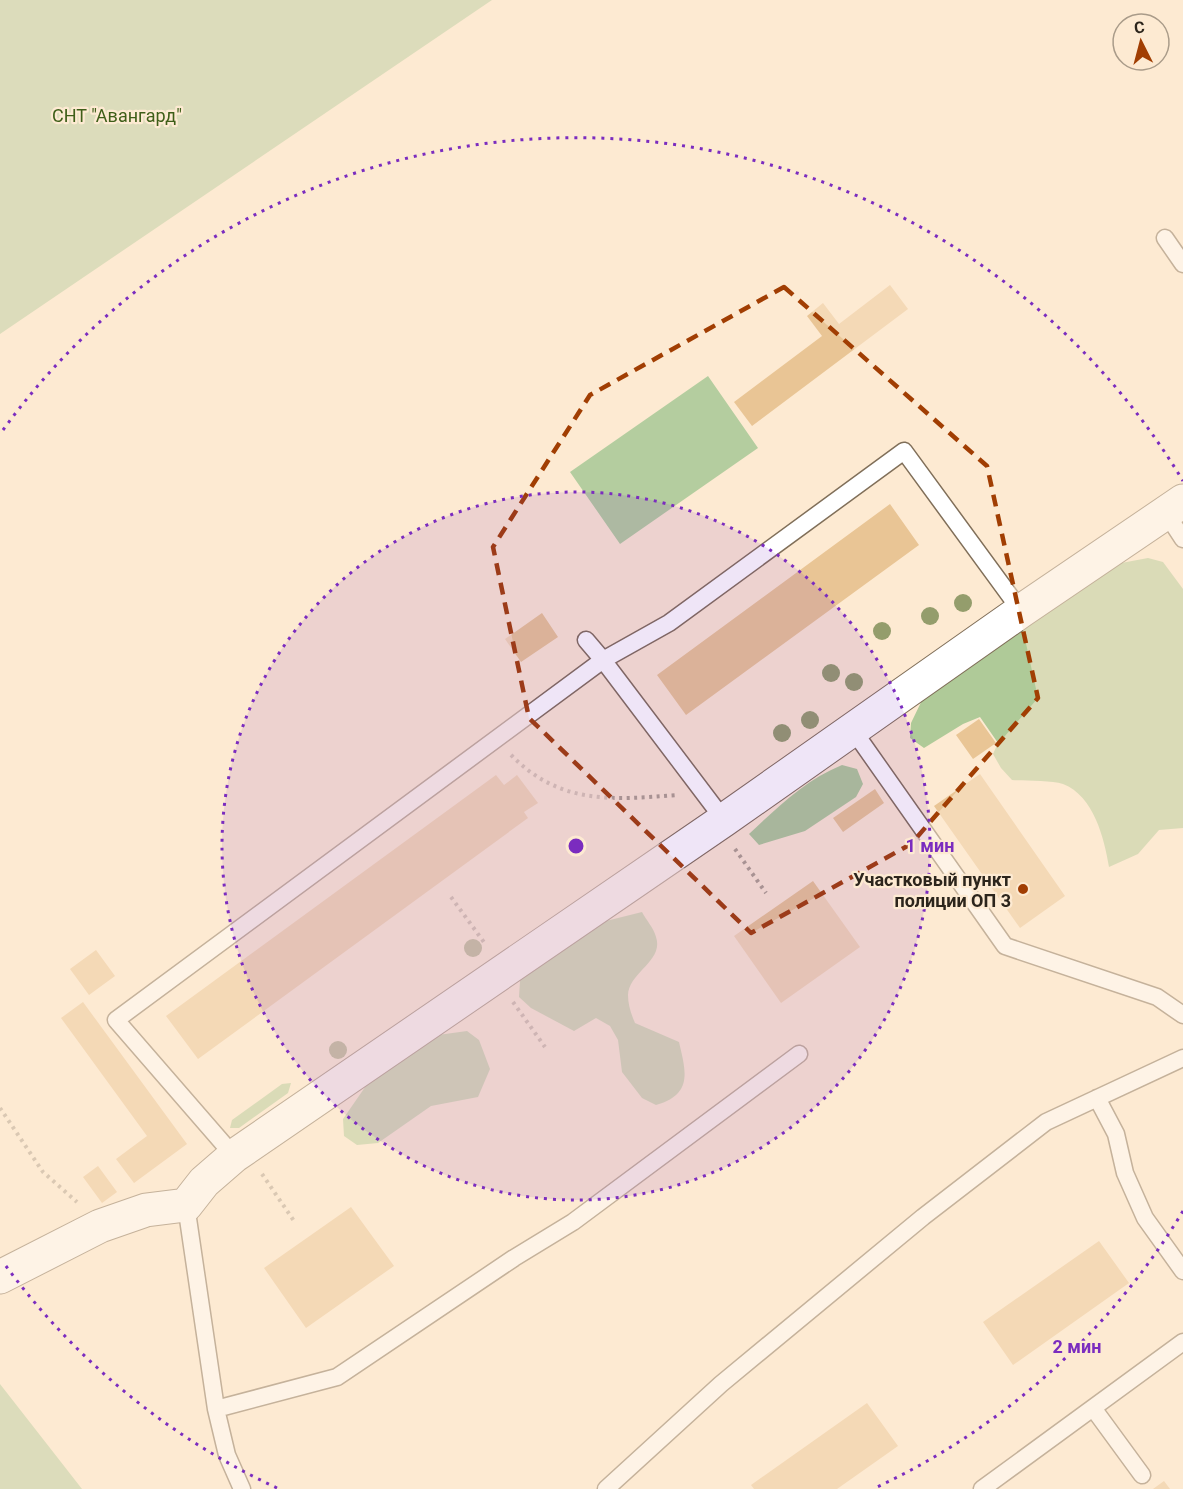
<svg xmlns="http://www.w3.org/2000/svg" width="1183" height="1489" font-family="Roboto,sans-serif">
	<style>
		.green { fill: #b4cd9f }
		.forest { fill: #afca98 }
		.building { fill: #e9c595 }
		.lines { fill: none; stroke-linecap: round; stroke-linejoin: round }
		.lane-casing { stroke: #806f59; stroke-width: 19 }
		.street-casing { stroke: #806f59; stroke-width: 35 }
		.path { stroke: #afa18e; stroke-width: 4; stroke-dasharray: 3 4.5; stroke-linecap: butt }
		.lane { stroke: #fff; stroke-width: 16 }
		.street { stroke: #fff; stroke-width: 33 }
		.tree { fill: #949d6c }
		.marked { fill: none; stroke: #a13e03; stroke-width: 4.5; stroke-dasharray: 12 8; stroke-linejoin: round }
		.ring { fill: none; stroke: #7b2cbf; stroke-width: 3; stroke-dasharray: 3 6 }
		.poi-dot { fill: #a13e03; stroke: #fdead2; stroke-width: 2 }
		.labels { text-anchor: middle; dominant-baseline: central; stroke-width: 4.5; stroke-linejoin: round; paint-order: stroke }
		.park-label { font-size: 18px; fill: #3e5e18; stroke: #fdead2 }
		.poi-label { font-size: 18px; font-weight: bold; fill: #2c251c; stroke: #fdead2; text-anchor: end }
		.centre { fill: #7b2cbf; stroke: #fdead2; stroke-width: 3 }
		.ring-label { font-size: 18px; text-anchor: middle; font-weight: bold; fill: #7b2cbf; stroke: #fdead2; stroke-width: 4.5; stroke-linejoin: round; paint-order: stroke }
	</style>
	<rect width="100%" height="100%" fill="#fdead2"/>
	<path class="green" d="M0,0H492L0,334Z
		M708,376L758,448L620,544L570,472Z
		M0,1384L82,1489H0Z"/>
	<path class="forest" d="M1148,558L1163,562L1183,589V828L1159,830L1138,854L1109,867C1104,838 1094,796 1063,784C1051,780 1026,781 1012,780L1001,768L993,754L998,743L980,717L963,724L924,748L910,738L911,723L925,694L1116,564Z
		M842,765L857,769L863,784L856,797L805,831L759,845L749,834C778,807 805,780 842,765Z
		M642,912C646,920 654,928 656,937C664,961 629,972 628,995C628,1004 631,1014 635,1023L679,1042C686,1072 693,1094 656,1105L642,1098L622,1072L618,1040L610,1026L596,1018L574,1031L531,1008L519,997L520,981L532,968L598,923Z
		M467,1031L479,1040L490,1069L478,1097L431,1106L378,1143L357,1145L344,1136L343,1119L370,1080L438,1035Z
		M291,1083L288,1093L239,1128H230L232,1120L282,1084Z"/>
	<path class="building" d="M890,285L908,309L752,426L734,402L822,336L807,316L823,303L839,324Z
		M890,504L919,545L686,715L657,675Z
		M542,613L558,637L521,662L505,639Z
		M979,719L996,743L973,759L956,735Z
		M980,774L1065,896L1020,928L934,806Z
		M496,775L504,785L517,775L538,803L524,812L528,818L198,1059L166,1016Z
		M875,789L884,803L843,832L833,818Z
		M813,881L860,947L781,1003L734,936Z
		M96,950L115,976L89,995L70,969Z
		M83,1002L187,1144L134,1183L116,1159L147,1136L61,1018Z
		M98,1166L117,1192L102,1203L83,1177Z
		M351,1207L394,1266L306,1328L264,1268Z
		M1099,1241L1129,1283L1013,1365L983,1322Z
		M867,1403L898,1446L837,1489H754L751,1485Z
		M1164,1481L1170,1489H1153Z"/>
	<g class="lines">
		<g class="lane-casing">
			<path id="lane" d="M1165,238L1183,264
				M1166,513L1183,539
				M586,640L603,660L724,820
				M853,730L1005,946L1157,997L1183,1015
				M1097,1098L1116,1134L1125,1173L1145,1218L1183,1271
				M234,1156L116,1020L603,660L669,623L904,451L1021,611
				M186,1205L216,1409L227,1455L242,1489
				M1093,1408L1142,1475
				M216,1409L337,1377L514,1258L573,1222L799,1054
				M606,1489L721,1384L923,1217L1046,1122L1183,1058
				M982,1489L1183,1342"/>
		</g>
		<g class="street-casing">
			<path id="street" d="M0,1277L100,1226L146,1210L186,1205L204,1182L234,1156L724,820L1021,611L1183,501"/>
		</g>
		<path class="path" d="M511,755C560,805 612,800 677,795
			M735,849L766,893
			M451,897L486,945
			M513,1002L545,1047
			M0,1108L43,1172L77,1202
			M262,1174L294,1221"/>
		<use href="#lane" class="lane"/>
		<use href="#street" class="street"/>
	</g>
	<g class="tree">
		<circle cx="963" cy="603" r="9"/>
		<circle cx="930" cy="616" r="9"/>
		<circle cx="882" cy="631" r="9"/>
		<circle cx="831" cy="673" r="9"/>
		<circle cx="854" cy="682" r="9"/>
		<circle cx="810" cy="720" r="9"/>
		<circle cx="782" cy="733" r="9"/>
		<circle cx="473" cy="948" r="9"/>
		<circle cx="338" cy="1050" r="9"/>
	</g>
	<path d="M0 0H1183V1489H0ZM784,287L987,466L1038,698L911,844L751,933L529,718L493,547L590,395Z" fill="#fdead2" fill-opacity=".55" fill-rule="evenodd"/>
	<path class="marked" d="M784,287L987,466L1038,698L911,844L751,933L529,718L493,547L590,395Z"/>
	<circle cx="576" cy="846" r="354" fill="#7b2cbf" fill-opacity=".12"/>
	<g class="ring">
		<circle cx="576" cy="846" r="354"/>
		<path d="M1183 1211A708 708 0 0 1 875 1488M277 1488A708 708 0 0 1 3 1262M3 430A708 708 0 0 1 1183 481"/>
	</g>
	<circle class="poi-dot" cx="1023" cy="889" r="6"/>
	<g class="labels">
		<g class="park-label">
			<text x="117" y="115">СНТ "Авангард"</text>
		</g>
		<g class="poi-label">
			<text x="1011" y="879">Участковый пункт<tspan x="1011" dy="21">полиции ОП 3</tspan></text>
		</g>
	</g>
	<circle cx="576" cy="846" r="9" class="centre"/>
	<g class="ring-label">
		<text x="930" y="852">1 мин</text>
		<text x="1077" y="1353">2 мин</text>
	</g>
	<g transform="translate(1141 42) rotate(354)"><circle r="28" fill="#fdead2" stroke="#a99b89" stroke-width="1.5"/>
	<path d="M0-4.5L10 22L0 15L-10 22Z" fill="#a13e03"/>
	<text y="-9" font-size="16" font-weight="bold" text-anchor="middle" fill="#2c251c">С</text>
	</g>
</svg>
